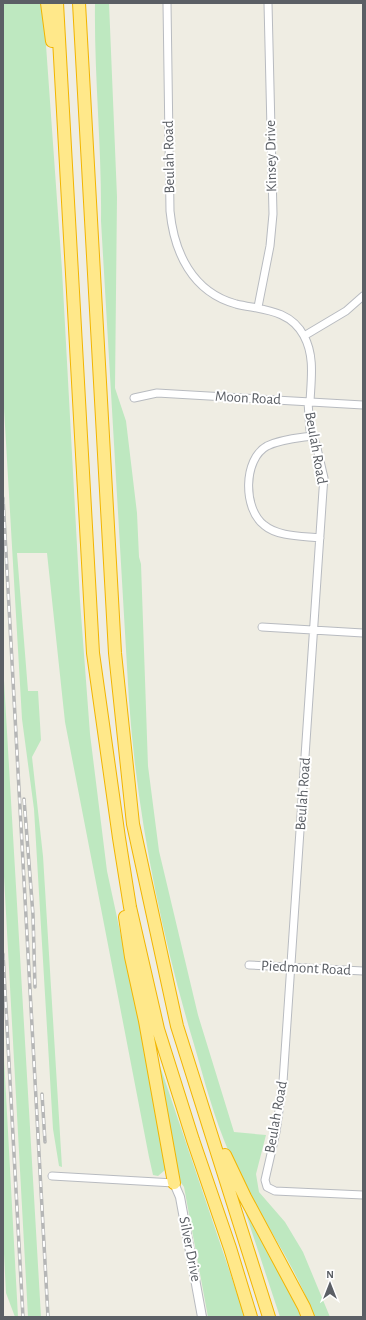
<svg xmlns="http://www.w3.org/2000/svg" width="366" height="1320" font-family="'Alegreya Sans',sans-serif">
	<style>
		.green { fill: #bee8c0 }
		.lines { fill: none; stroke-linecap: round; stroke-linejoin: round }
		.minor-casing { stroke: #b8bbc0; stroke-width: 9 }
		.tertiary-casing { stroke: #b8bbc0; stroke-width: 10 }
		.motorway-casing { stroke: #f2b500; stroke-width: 14 }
		.minor { stroke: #fff; stroke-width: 7 }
		.tertiary { stroke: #fff; stroke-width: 8 }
		.motorway { stroke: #ffe88a; stroke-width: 12 }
		.rail-casing { stroke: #b5b6b6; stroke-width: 3.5 }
		.rail { stroke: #fff; stroke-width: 2; stroke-dasharray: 6; stroke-linecap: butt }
		.labels { text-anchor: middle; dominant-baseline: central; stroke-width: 4; stroke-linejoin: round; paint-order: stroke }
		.street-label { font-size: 15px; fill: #5b5f65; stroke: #fff }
	</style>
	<rect width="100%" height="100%" fill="#efede3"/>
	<path class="green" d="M3,3H43L62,270L80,601L90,734L107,871L137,1010L166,1164L165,1170L158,1176L153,1175L149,1157L65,722L47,553H17L28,691H38L41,740L32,757L43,856L62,1167L59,1166L53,1129L34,809L22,719L3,391Z
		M95,3H109L117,197L115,388L126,421L137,513L139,557L141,564L148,766L159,851L198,1015L234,1132L266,1135L256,1174L259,1192L285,1222L303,1252L330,1317H314C297,1269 268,1229 244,1184C236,1170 230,1155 224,1140C210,1105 201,1067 190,1031C159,923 137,813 129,701L101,221C102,148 94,76 95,3Z
		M3,663L41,1317H28L3,858Z
		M3,1039L18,1317H15L6,1293L3,1234Z
		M159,1063L242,1308L245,1317H208L184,1187L179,1180Z
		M241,1199L304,1317H280Z"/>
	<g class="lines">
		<g class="minor-casing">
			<path id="minor" d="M167,3L170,211C174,252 192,292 236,304C261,310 290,309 304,336C315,356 311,380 310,402
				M258,307L270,246L273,214L268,3
				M304,336L346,311L363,296
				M134,398L157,393L363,405
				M308,402L310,430L316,444L324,478L323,490L283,1082L276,1132L265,1180L267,1187L275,1191L363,1195
				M312,436C298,438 281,439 267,446C243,459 243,509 264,525C278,537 303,536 320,538
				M262,627L363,633
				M249,965L363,971
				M52,1176L174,1183"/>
		</g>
		<g class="tertiary-casing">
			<path id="tertiary" d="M174,1183L180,1197L202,1317"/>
		</g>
		<g class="motorway-casing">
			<path id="motorway" d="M47,3L52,41
				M57,3L93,653L119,838L130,907L158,1029L193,1140L230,1248L251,1317
				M79,3L115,653L133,824L177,1026L269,1317
				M125,917L131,957L145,1021L174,1183
				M225,1155L245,1197L304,1307L308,1317"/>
		</g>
		<use href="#minor" class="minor"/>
		<use href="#tertiary" class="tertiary"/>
		<use href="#motorway" class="motorway"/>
		<g class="rail-casing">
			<path id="rail" d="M3,498L48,1317
				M24,799L33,915L35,987
				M3,954L23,1317
				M42,1094L45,1142"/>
		</g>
		<use href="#rail" class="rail"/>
	</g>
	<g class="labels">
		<g class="street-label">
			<text transform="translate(271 156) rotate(-91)">Kinsey Drive</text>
			<text transform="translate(169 157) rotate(-91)">Beulah Road</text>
			<text transform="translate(248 398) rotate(3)">Moon Road</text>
			<text transform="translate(316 448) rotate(80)">Beulah Road</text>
			<text transform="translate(303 794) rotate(-86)">Beulah Road</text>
			<text transform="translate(306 968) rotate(3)">Piedmont Road</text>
			<text transform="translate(276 1117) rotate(-80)">Beulah Road</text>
			<text transform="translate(190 1249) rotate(79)">Silver Drive</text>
		</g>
	</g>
	<rect width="366" height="1320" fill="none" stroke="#5b5f65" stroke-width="8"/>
	<g transform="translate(330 1284)" stroke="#ffffff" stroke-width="3" paint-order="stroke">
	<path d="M0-3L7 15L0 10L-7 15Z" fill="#5b5f65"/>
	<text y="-6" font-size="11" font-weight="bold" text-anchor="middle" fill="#5b5f65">N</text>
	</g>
</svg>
